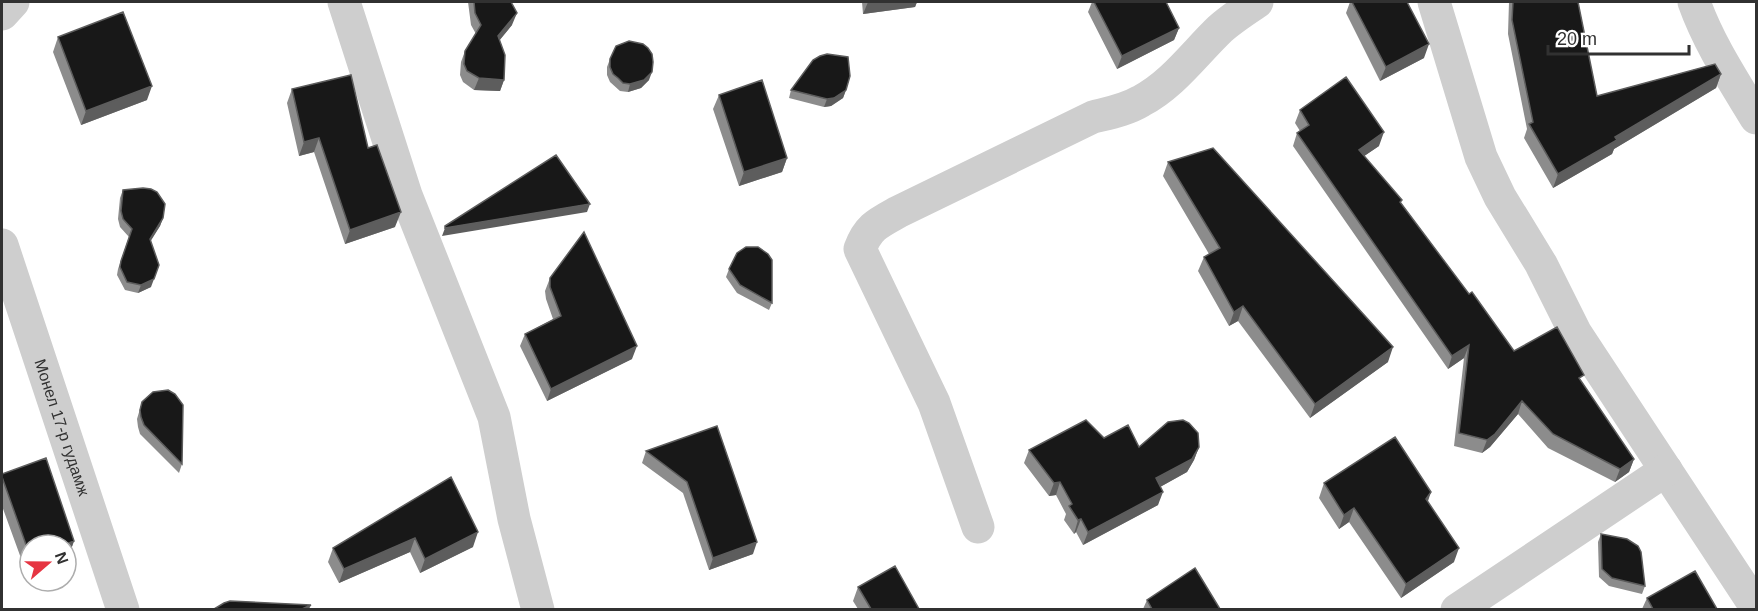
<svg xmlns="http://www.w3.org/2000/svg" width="1758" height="611" font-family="Arial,sans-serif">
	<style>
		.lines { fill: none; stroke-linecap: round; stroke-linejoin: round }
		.street { stroke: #cecece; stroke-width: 33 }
		.wall { fill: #8c8c8c }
		.shaded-wall { fill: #5d5d5d }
		.building { fill: #181818; stroke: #5d5d5d; stroke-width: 1.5 }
		.labels { text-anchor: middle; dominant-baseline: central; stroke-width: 6; stroke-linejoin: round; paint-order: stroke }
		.street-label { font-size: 16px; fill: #313131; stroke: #fff }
	</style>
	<rect width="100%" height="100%" fill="#fff"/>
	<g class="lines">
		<g class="street">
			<path d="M344,2L406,195L494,417L514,519L538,610"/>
			<path d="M1434,2L1481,157L1500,197L1541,264L1575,332L1756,607"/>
			<path d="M1694,2C1709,44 1733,80 1756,118"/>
			<path d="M2,14L13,2"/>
			<path id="s1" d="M2,245L123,610"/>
			<path d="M978,527L934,403L860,249C868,227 878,223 898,212L1093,117C1109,113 1126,110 1141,101C1173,84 1194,54 1220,29C1231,19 1245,10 1257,2"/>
			<path d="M1457,610L1666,470"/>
		</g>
	</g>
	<path class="wall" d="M468,2H511L512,25L499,41L504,80L500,91L474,90L463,82L460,75L461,62L465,51L476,34L471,25Z
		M862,2H917L915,7L863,14Z
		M1092,2H1166L1179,28L1174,40L1117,69L1088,12Z
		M1350,2H1407L1424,58L1380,81L1346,13Z
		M1509,2H1578L1597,96L1721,74L1716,88L1614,149L1612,154L1553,188L1524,138L1527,129L1508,34Z
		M58,37L147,100L81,125L53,52Z
		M610,59L649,80L641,88L628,92L620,91L610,82L607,75V67Z
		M292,89L368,148L395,227L345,244L314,152L299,156L287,103Z
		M791,90H846L843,98L831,106L824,107L789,98Z
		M719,95L787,158L782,172L739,186L713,109Z
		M1300,110L1379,146L1364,156L1402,200L1401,203L1469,294L1514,351L1581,382L1634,459L1629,472L1615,482L1548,448L1518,414L1490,447L1482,453L1454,446L1464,358L1448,369L1293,146L1297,133L1300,131L1295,123Z
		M1168,162L1388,362L1310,418L1238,321L1229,326L1198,271L1204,257L1209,254L1163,176Z
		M123,190L163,218L160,226L150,241L151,287L138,293L125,290L117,275L118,269L129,237L120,227L118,219L120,198Z
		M729,269L772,303L769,310L737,293L726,277Z
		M550,278L632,359L547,401L520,346L525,334L553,319L546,299L545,291Z
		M142,402L182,464L179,473L140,434L138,427L137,419Z
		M717,426L753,554L709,570L683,493L642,463L646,451Z
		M1104,438L1139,447H1199L1194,460L1187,472L1160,487L1158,505L1083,545L1076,532L1074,534L1064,520L1066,514L1056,495L1049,496L1024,463L1029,450Z
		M2,474L74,541L69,555L30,545V570L26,572L2,506Z
		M451,477L473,547L420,573L410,552L339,583L328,562L333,548Z
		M1324,483L1428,502L1454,562L1401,598L1349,522L1339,529L1319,498Z
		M1601,534L1645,586L1642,594L1609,586L1599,577L1598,542Z
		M858,587L919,609H858L853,601Z
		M1647,598L1717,609H1642Z
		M1147,600L1220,609H1143Z"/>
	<path class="shaded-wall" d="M868,2H917L915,7L863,14Z
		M517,13L512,25L493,48L498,36Z
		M1179,28L1174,40L1117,69L1122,56Z
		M1429,44L1424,58L1380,81L1386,67Z
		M652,72L649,80L641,88L628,92L630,84Z
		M1721,74L1716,88L1614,149L1612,154L1553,188L1558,174L1615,137Z
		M479,78L504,80L500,91L474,90Z
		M152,86L147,100L81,125L86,111Z
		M846,90L843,98L831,106L824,107L827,99Z
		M1384,132L1379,146L1354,163L1359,150Z
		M319,138L314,152L299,156L304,142Z
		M787,158L782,172L739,186L744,172Z
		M590,204L587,212L442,236L445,228Z
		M401,212L395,227L345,244L350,230Z
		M163,218L160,226L147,247L150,239Z
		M154,279L151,287L138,293L141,285Z
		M1243,306L1238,321L1229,326L1234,312Z
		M1469,345L1464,358L1448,369L1452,356Z
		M637,346L632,359L547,401L551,389Z
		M1393,347L1388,362L1310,418L1315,404Z
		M1522,401L1518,414L1490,447L1482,453L1487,440Z
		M1199,447L1194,460L1187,472L1151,492L1156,478Z
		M1634,459L1629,472L1615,482L1620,469Z
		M1060,482L1056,495L1049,496L1054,483Z
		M1163,492L1158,505L1083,545L1088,532Z
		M1431,492L1426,507V499Z
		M1354,508L1349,522L1339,529L1344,515Z
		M1081,519L1076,532L1074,534L1078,520Z
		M478,532L473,547L420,573L425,559Z
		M415,538L410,552L339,583L344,569Z
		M74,541L69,555L66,556V545H64Z
		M757,542L753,554L709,570L713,558Z
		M1459,548L1454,562L1401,598L1406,584Z
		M30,560V570L26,572Z
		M311,605L309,609H302Z"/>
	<path class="building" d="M474,2H511L517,13L498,36L505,55L504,80L479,78L467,71L464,64L465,51L481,25L475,13Z
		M1094,2H1166L1179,28L1122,56Z
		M1352,2H1407L1429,44L1386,67Z
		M1513,2H1578L1597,96L1715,64L1721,74L1615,137L1617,140L1558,174L1529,124L1533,122L1512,20Z
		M123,12L152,86L86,111L58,37Z
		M629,41L643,44L648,48L652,54L653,62L652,72L644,80L630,84L623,83L618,78L613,74L610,67V59L616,46Z
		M827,54L848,57L850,76L846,90L834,98L827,99L791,90L813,60L820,56Z
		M351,75L368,148L377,145L401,212L350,230L319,138L304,142L292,89Z
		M1346,77L1384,132L1359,150L1402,200L1400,202L1469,294L1472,292L1514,351L1557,327L1584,375L1579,378L1634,459L1620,469L1553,434L1522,401L1495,434L1487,440L1459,433L1469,345L1452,356L1297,133L1309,125L1300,110Z
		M762,80L787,158L744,172L719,95Z
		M1213,148L1393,347L1315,404L1243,306L1234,312L1204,257L1220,248L1168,162Z
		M556,155L590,204L445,228V226Z
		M143,188L151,189L157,192L165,204L163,218L150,239L159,265L154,279L141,285L127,282L120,267L121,261L132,229L123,219L121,211L123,190Z
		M584,232L637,346L551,389L525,334L561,316L550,287V278Z
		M746,247H758L768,254L772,260V303L740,285L729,269L737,253Z
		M168,390L175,394L183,405L182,464L144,425L141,417L140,410L142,402L153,392Z
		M1086,420L1104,438L1128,425L1139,447L1168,422L1183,420L1189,423L1198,433L1199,447L1192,459L1156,478L1163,492L1088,532L1081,519L1078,520L1069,506L1072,504L1060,482L1054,483L1029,450Z
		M717,426L757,542L713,558L687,482L646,451Z
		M1395,437L1431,492L1426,499L1459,548L1406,584L1354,508L1344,515L1324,483Z
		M46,458L74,541L64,545H30V556L2,477V474Z
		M451,477L478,532L425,559L415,538L344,569L333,548Z
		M1601,534L1627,539L1638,546L1641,552L1645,586L1612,578L1602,569Z
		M895,566L919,609H871L858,587Z
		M1195,568L1220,609H1152L1147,600Z
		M1695,571L1717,609H1653L1647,598Z
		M230,601L311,605L302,609H214L224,603Z"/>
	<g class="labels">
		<g class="street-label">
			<text stroke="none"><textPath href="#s1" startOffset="192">Монел 17-р гудамж</textPath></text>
		</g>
	</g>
	<rect width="1758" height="611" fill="none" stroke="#313131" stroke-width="6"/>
	<g transform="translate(48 563) rotate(70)"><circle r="28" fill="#ffffff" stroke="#adadad" stroke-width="1.5"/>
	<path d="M0-4.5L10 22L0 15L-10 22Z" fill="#e63542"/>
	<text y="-9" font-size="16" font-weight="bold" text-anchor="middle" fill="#313131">N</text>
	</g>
	<path d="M1548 45v9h141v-9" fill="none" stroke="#313131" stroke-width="3"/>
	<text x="1557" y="45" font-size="18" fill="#313131" stroke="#ffffff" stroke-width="4.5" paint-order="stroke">20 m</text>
</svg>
